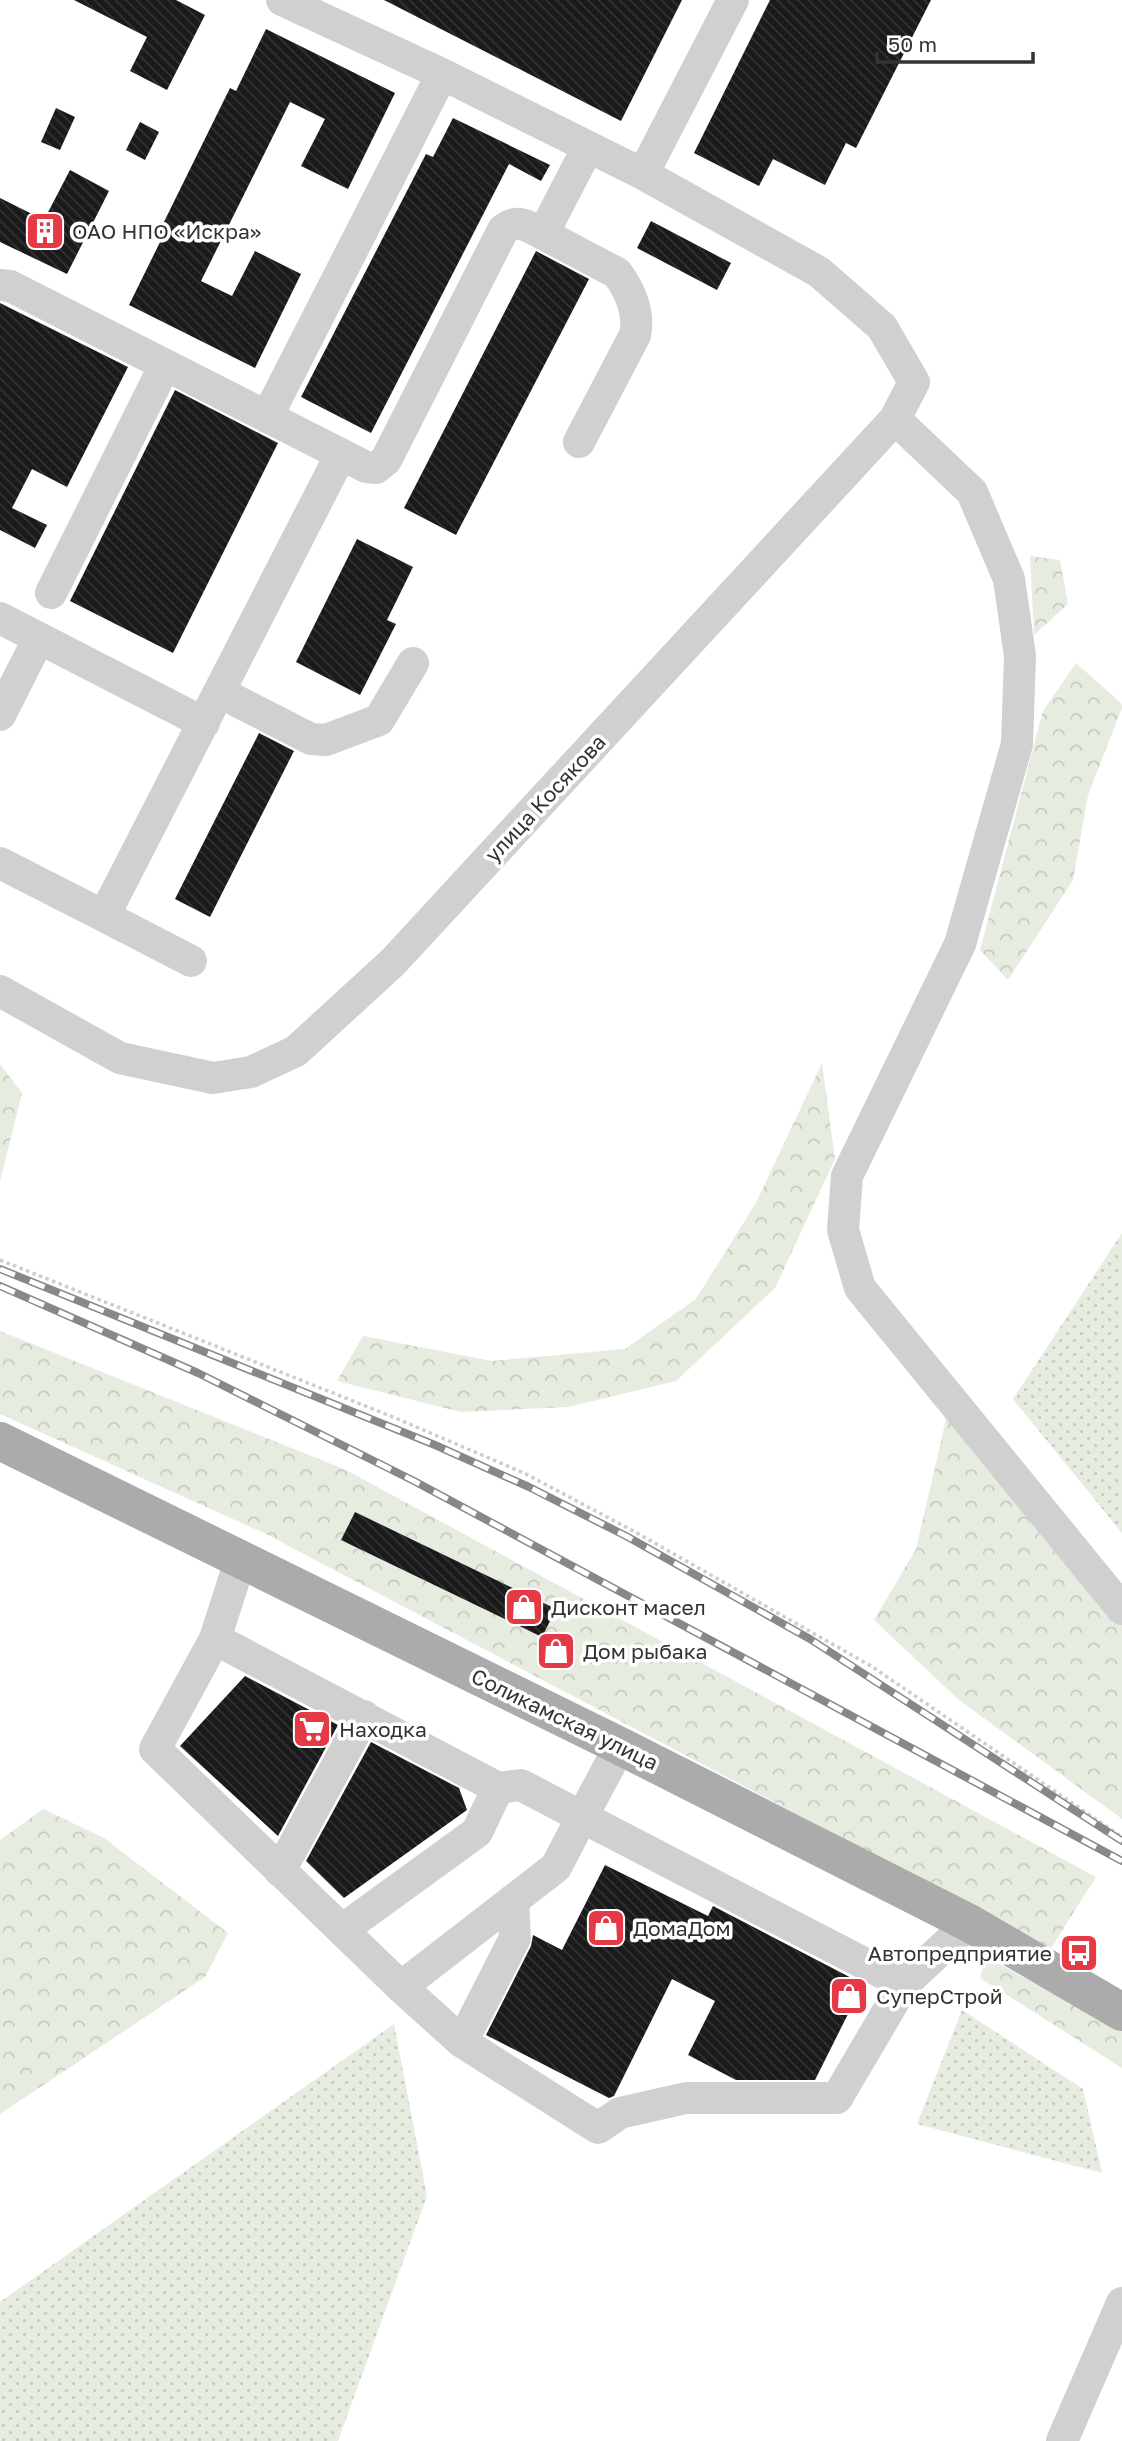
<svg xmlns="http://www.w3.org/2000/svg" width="1122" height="2441" font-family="'Golos Text',sans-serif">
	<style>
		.grass { fill: url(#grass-dots) }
		.forest { fill: url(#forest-crowns) }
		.building { fill: url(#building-back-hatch) }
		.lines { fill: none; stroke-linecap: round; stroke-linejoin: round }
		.path { stroke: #cdcdcd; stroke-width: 3.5; stroke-dasharray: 3.5 3.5; stroke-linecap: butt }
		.minor { stroke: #d0d0d0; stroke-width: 32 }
		.major { stroke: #ababab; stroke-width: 38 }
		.rail-casing { stroke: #888; stroke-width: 8 }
		.rail { stroke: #fff; stroke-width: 5; stroke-dasharray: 16; stroke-linecap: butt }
		.labels { text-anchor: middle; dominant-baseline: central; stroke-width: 7; stroke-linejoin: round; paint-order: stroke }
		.poi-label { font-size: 21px; fill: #333; stroke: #fff; text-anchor: start }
		.street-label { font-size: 21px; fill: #333; stroke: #fff }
	</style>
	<defs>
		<pattern id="grass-dots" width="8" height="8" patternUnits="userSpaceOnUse" patternTransform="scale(1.75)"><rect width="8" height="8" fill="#e6ecdf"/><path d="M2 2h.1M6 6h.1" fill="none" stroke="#c6cbc0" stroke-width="1.8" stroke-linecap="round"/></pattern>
		<pattern id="forest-crowns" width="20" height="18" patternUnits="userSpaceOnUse" patternTransform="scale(1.75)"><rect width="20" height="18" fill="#e6ecdf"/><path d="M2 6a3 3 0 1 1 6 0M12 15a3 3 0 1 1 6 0" fill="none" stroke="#c6cbc0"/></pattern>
		<pattern id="building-back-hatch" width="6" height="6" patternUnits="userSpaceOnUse" patternTransform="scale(1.75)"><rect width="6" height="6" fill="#1a1a1a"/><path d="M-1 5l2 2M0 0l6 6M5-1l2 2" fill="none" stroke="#333"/></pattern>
	</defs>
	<rect width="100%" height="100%" fill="#fff"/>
	<path class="grass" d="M1122,1233V1533L1013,1399Z
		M962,2010L1083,2089L1102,2173L917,2124Z
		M394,2024L427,2196L338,2441H0V2302Z"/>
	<path class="forest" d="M1030,556L1060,560L1068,604L1034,635Z
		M1076,663L1122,704V708L1088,795L1073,880L1008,980L980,950L1043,711Z
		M822,1063L835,1159L775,1288L676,1381L568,1407L461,1412L337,1381L363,1336L492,1361L625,1349L696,1299L756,1203Z
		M0,1064L22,1093L0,1181Z
		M0,1331L346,1470L1096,1877L1051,1948L266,1534L0,1414Z
		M948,1411L1122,1622V1819L959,1700L874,1620L916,1549Z
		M43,1809L104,1838L228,1933L205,1977L0,2114V1840Z
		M986,1957L1117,2027L1122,2031V2068L980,1978Z"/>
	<path class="building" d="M74,0H176L205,15L167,90L130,71L147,37Z
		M384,0H682L621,121Z
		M770,0H931L856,148L846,143L825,185L773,159L759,186L694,153Z
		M266,29L395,93L348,189L301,166L325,119L290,102L201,281L232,296L255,251L301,274L255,368L129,305L163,236L158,234L230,88L236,91Z
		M56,108L75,117L60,150L41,142Z
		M453,118L550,165L541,181L509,164L371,433L301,397L426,154L433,157Z
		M140,122L159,132L145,160L126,150Z
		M70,170L109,191L67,274L0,242V198L44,220Z
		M651,221L731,263L717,290L637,248Z
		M536,251L589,279L456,535L404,508Z
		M0,303L128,367L67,487L32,469L12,508L47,525L35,548L0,530Z
		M175,390L278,443L173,653L70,601Z
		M357,539L413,567L387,620L396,624L360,695L296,662Z
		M259,733L294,751L210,917L175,899Z
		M355,1512L556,1609L542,1637L341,1540Z
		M245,1676L338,1725L278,1836L180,1746Z
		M371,1742L459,1788L467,1810L344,1898L306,1861Z
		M605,1865L708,1916L713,1906L863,1984L815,2080H736L688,2055L715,2001L672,1979L614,2096L609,2098L486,2035L531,1946L533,1935L562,1950Z"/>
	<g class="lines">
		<path class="path" d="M0,1260L393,1417L524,1473L637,1533L871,1666L1122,1837"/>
		<path class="minor" d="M282,0L442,74L643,174L733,0
			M543,234L617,273C630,290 640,314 635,335L579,442
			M0,285L10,286L366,467L376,468L386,460L503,230C517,218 528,226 543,234L588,147
			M267,417L442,74
			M895,419L972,492L1009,579L1020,656L1017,744L960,944L847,1176L843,1230L860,1288L1122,1609
			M51,593L165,365
			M0,618L204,723
			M219,692L311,739L326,740L379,720L413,663
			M0,715L39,638
			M0,863L104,916
			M191,961L104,916L341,454
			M0,991L120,1058L213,1078L251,1072L296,1051L393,962L895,419L914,382L882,327L819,272L643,174
			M215,1639L155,1749L401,1987L556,1867L582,1817L521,1785L498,1788L215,1639L240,1561
			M620,1746L582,1817L904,1984
			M280,1871L364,1716
			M342,1930L477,1832L498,1788
			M401,1987L462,2042L598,2128L620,2113L686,2098H837L904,1984L969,1923
			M462,2042L515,1938L513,1900
			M1062,2441L1122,2303"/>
		<path class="major" d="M0,1441L620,1746L969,1923L1122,2012"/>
		<g class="rail-casing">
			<path id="rail" d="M0,1269L435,1445L529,1487L626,1536L810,1639L1122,1841
				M0,1286L198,1373L414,1481L1122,1861"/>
		</g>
		<use href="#rail" class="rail"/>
	</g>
	<defs>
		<g id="building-square" transform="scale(2.0125)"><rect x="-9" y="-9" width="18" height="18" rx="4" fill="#e63946" stroke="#fff"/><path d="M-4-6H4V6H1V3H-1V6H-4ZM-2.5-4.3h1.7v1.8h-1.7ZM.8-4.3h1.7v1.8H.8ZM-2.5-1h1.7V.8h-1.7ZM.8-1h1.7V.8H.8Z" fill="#fff"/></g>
		<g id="shop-square" transform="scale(2.0125)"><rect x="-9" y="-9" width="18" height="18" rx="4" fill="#e63946" stroke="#fff"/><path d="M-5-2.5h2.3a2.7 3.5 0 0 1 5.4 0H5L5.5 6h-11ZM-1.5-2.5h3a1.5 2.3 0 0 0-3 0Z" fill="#fff"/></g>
		<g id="supermarket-square" transform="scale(2.0125)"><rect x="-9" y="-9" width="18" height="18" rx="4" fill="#e63946" stroke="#fff"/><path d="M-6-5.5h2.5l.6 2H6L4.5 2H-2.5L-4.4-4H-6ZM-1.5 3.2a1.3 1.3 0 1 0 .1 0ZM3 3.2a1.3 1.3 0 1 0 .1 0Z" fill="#fff"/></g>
		<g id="bus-square" transform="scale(2.0125)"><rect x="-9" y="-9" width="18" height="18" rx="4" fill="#e63946" stroke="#fff"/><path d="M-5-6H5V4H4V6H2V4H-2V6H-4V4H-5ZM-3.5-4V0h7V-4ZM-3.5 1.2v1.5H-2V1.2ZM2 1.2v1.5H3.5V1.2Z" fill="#fff"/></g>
	</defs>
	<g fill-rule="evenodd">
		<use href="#building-square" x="45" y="231"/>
		<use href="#shop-square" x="524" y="1607"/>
		<use href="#shop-square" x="556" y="1651"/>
		<use href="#supermarket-square" x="312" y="1729"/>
		<use href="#shop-square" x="606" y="1928"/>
		<use href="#bus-square" x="1079" y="1953"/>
		<use href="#shop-square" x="849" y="1996"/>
	</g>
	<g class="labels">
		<g class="poi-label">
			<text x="72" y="231">ОАО НПО «Искра»</text>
			<text x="551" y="1607">Дисконт масел</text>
			<text x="583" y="1651">Дом рыбака</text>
			<text x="339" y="1729">Находка</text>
			<text x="633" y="1928">ДомаДом</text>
			<text x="1052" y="1953" text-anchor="end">Автопредприятие</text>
			<text x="876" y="1996">СуперСтрой</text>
		</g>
		<g class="street-label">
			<text transform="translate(545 798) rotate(-47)">улица Косякова</text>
			<text transform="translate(565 1719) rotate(26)">Соликамская улица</text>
		</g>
	</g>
	<path d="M877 52v10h156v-10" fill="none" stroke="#333333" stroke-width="3.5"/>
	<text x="888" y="52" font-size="21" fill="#333333" stroke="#ffffff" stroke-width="5" paint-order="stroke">50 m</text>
</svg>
